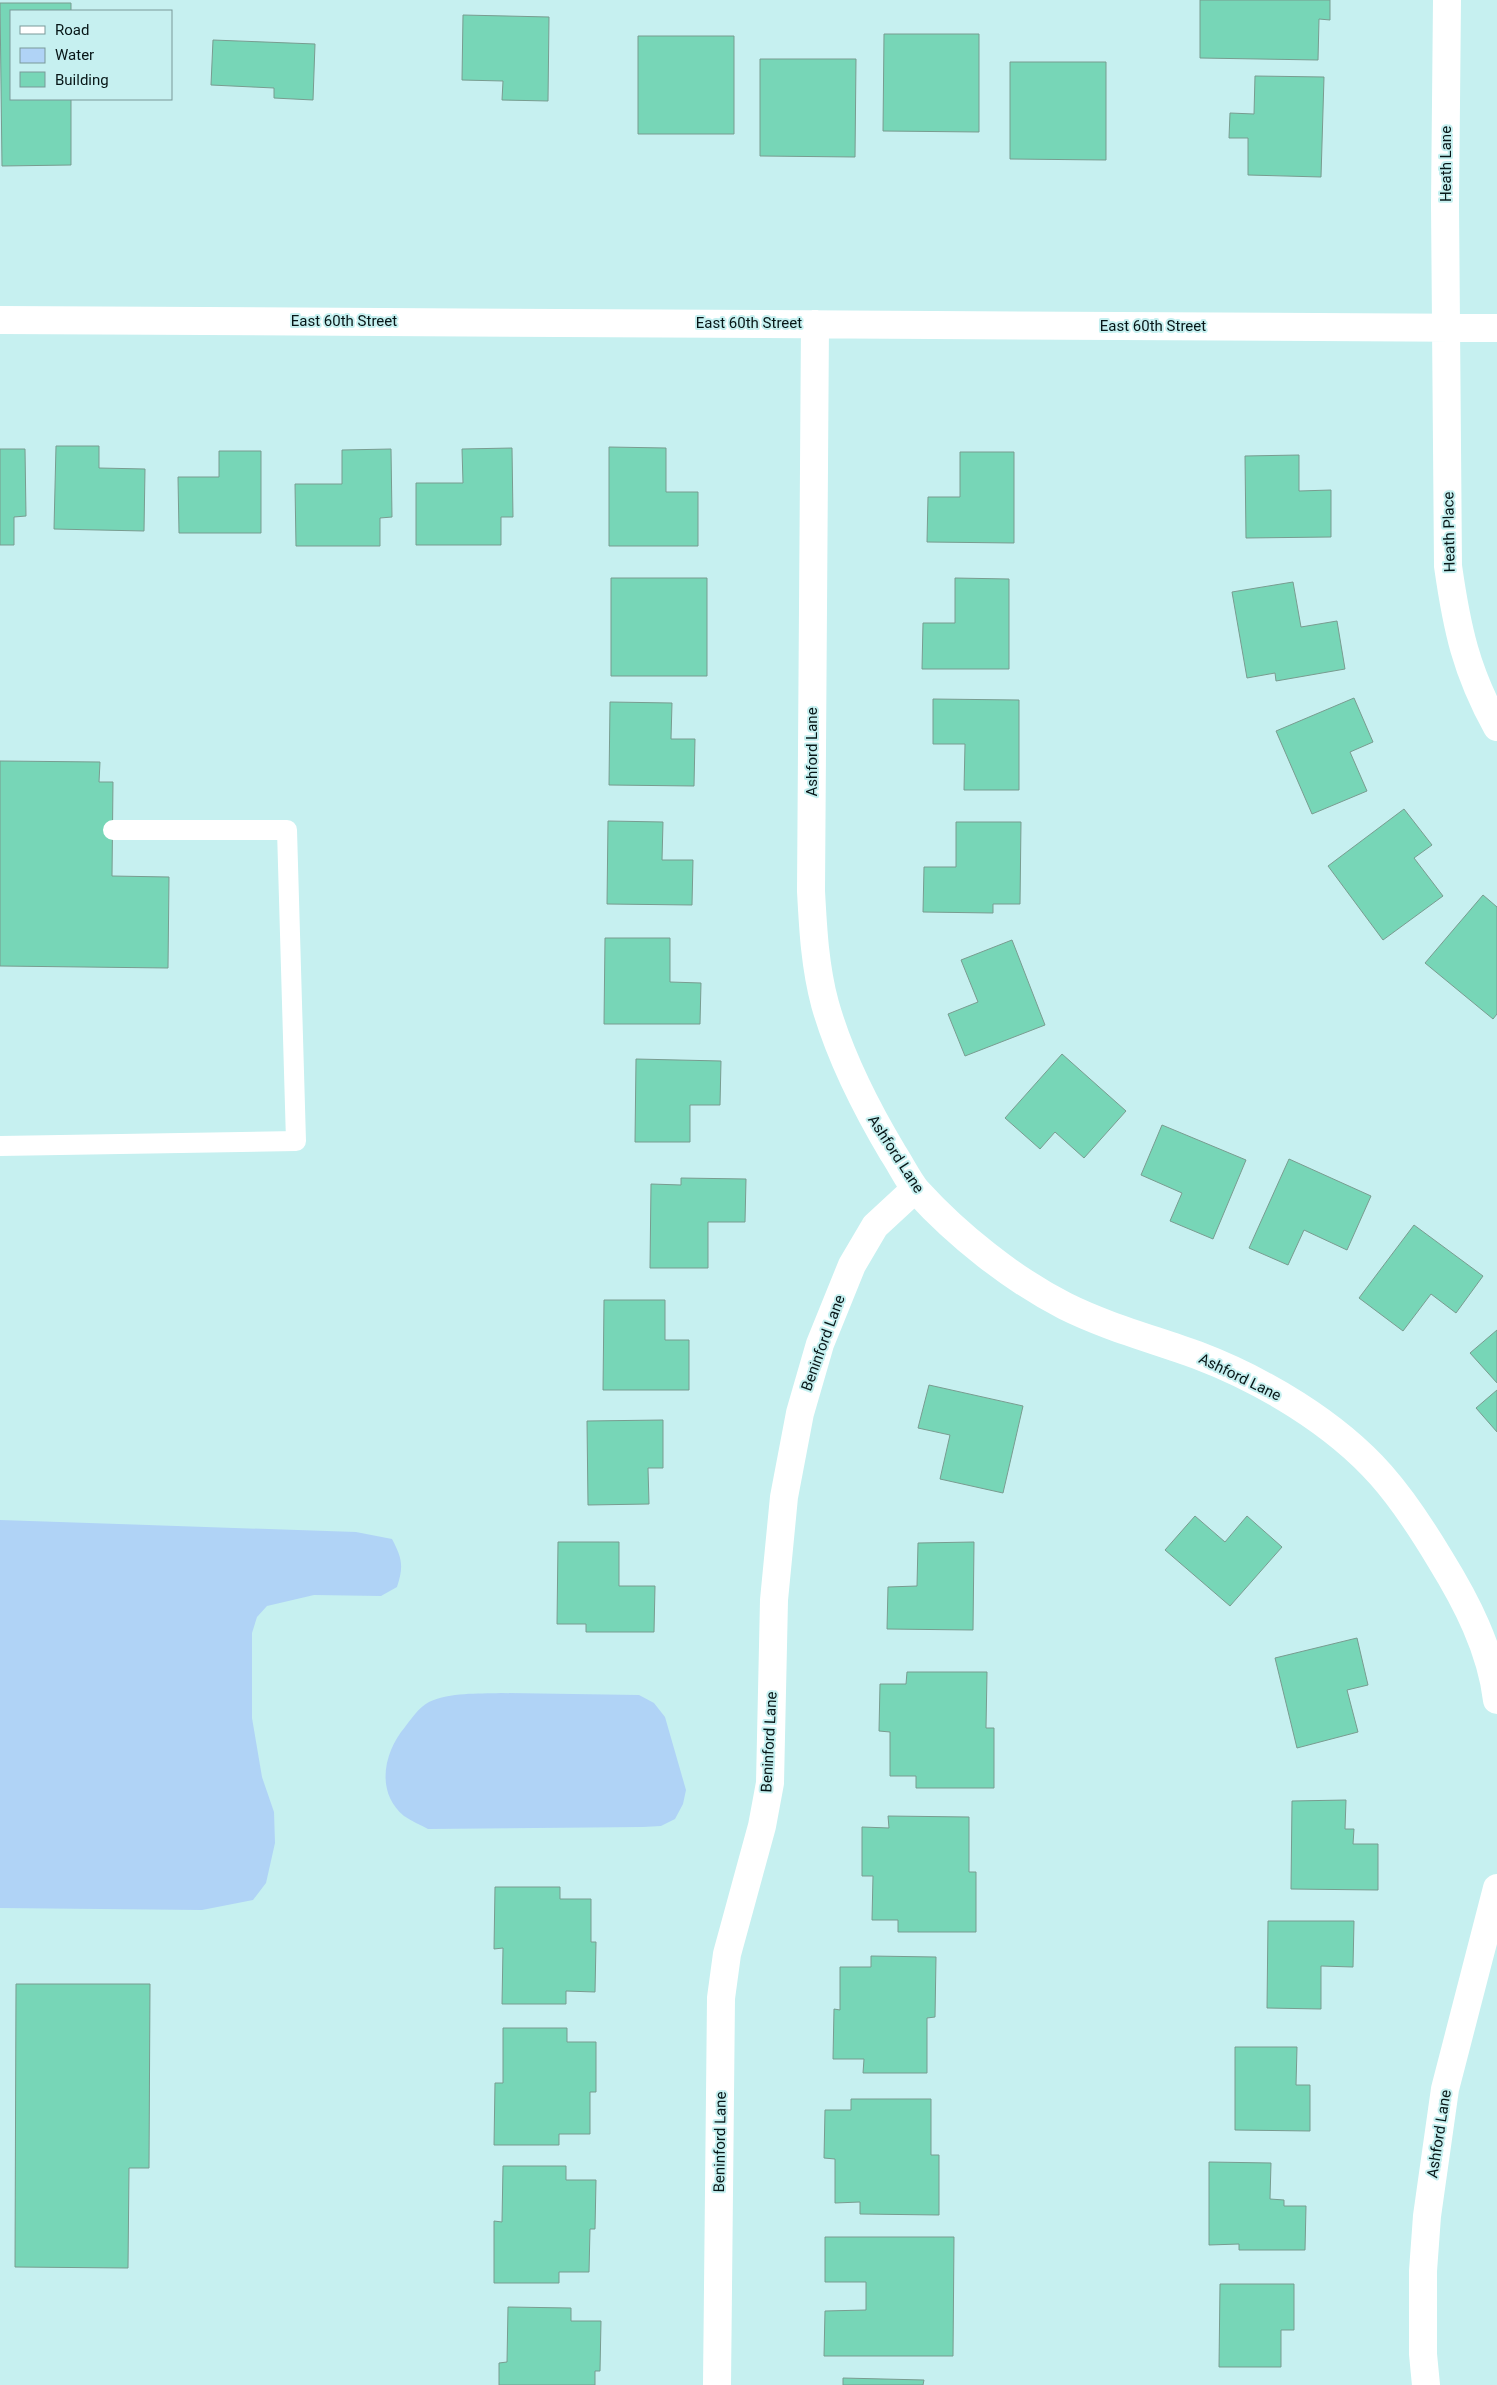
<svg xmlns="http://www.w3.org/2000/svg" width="1497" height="2385" font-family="Roboto,sans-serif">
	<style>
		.water { fill: #b0d3f6 }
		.building { fill: #77d6b7; stroke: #799c90 }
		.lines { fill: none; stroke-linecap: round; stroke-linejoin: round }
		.service { stroke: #fff; stroke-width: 20 }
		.minor { stroke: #fff; stroke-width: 28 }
		.labels { text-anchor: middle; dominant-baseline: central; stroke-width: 4; stroke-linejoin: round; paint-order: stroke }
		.street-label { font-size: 15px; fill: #071617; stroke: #c6f0f0 }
	</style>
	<rect width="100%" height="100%" fill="#c6f0f0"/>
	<path class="water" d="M0,1520L356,1532L392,1539C402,1558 404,1566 397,1587L381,1596L314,1595L267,1606L257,1617L252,1633V1718L262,1777L274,1812L275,1843L266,1883L253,1900L202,1910L0,1908Z
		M501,1693L639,1695L654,1703L665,1717L686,1790L683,1804L675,1819L661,1826L643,1827L428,1829C421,1825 411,1821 404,1816C375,1792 384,1752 405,1727C411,1719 419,1707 429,1702C451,1692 477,1694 501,1693Z"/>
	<path class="building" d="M1200,0H1330V20L1319,19L1318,60L1200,58Z
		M0,3H71V11H11V99H71V165L2,166Z
		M463,15L549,17L548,101L502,100L503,81L462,80Z
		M884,34H979V132L883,131Z
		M638,36H734V134H638Z
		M213,40L315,44L313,100L274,98V88L211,85Z
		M760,59H856L855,157L760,156Z
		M1010,62H1106V160L1010,159Z
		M1255,76L1324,77L1321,177L1248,175V138H1229L1230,113L1254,114Z
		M56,446H99V468L145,469L144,531L54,529Z
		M609,447L666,448V492H698V546H609Z
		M512,448L513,517H501V545H416V483H463L462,449Z
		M0,449H25L26,516L14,517V545H0Z
		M391,449L392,517L380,518V546H296L295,484H342V450Z
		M219,451H261V533H179L178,477H219Z
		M960,452H1014V543L927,542L928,497H960Z
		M1299,455V491L1331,490V537L1246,538L1245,456Z
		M611,578H707V676H611Z
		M955,578L1009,579V669H922L923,623H955Z
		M1293,582L1301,627L1337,621L1345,669L1276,681L1275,673L1247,678L1232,592Z
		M1354,698L1373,742L1350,752L1367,791L1312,814L1276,731Z
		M933,699L1019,700V790H964L965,744H933Z
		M610,702L672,703L671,739H695L694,786L609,785Z
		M0,761L100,762L99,782H113L112,876L169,877L168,968L0,966Z
		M1404,809L1432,845L1414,858L1443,896L1383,940L1328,866Z
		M608,821L663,822L662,860H693L692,905L607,904Z
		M956,822H1021L1020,904H993V913L923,912L924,867H956Z
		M1483,895L1497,907V1014L1493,1019L1425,963Z
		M605,938H670V982L701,983L700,1024H604Z
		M1012,940L1045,1025L965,1056L948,1014L978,1002L961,960Z
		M1062,1054L1126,1111L1084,1158L1055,1132L1040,1149L1005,1118Z
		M636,1059L721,1061L720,1105H690V1142H635Z
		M1162,1125L1246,1160L1213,1239L1170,1221L1182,1193L1141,1175Z
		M1289,1159L1371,1196L1347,1250L1304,1230L1288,1265L1249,1248Z
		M681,1178L746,1179L745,1222H708V1268H650L651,1184L681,1185Z
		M1414,1225L1483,1276L1456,1313L1431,1294L1403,1331L1359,1298Z
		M604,1300H665V1340H689V1390H603Z
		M1497,1330V1383L1470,1353Z
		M929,1385L1023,1406L1003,1493L940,1479L950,1435L918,1428Z
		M1497,1390V1432L1476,1408Z
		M663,1420V1468H648L649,1504L588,1505L587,1421Z
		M1195,1516L1225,1542L1247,1516L1282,1547L1230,1606L1165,1550Z
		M558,1542H619V1586H655L654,1632H586V1624H557Z
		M974,1542L973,1630L887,1629L888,1587L917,1586L918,1543Z
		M1357,1638L1368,1685L1347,1690L1358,1732L1297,1748L1275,1658Z
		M907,1672H987L986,1728H994V1788H916V1776H890V1732L879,1731L880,1684H906Z
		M1346,1800L1345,1829H1354L1353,1844H1378V1890L1291,1889L1292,1801Z
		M888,1816L969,1817V1872H976V1932H898V1920H872L873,1876H862V1827L889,1828Z
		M495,1887H560V1899H591V1942H596L595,1992L566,1991V2004H502L503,1948L494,1949Z
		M1268,1921H1354L1353,1967L1321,1966V2009L1267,2008Z
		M871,1956L936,1957L935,2017L927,2018V2073H863L864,2059H833L834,2009L840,2010V1967H871Z
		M16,1984H150L149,2168H129L128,2268L15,2267Z
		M503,2028H567V2042H596V2092H590V2134H559V2145H494L495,2083H503Z
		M1235,2047H1297L1296,2085H1310V2131L1235,2130Z
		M851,2099H931V2155H939V2215L860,2214V2202L835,2203V2159L824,2158L825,2110H851Z
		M1209,2162L1271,2163L1270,2199L1284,2200V2206H1306L1305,2250H1239V2244L1209,2245Z
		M503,2166H566V2180H596L595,2229H590L589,2272H559V2283H494V2221L502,2222Z
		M825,2237H954L953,2356H824L825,2311L866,2310V2282H825Z
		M1220,2284H1294V2330H1281V2367H1219Z
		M508,2307L571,2308V2321H601L600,2371H595V2385H499V2363L507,2362Z
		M843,2378L924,2380L923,2385H843Z"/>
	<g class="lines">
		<path class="service" d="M0,1146L296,1141L287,830H113"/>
		<path class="minor" d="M1447,0L1445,205L1448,566C1457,629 1466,671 1497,727
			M0,320L1497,328
			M815,324L811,891C813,929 815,967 825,1004C840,1057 865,1106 893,1153C901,1165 908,1180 917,1191C957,1235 1012,1279 1065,1306C1107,1327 1153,1339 1197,1355C1263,1380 1335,1423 1381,1475C1404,1501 1422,1529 1440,1559C1466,1601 1491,1649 1497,1700
			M717,2385L721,1998L727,1954L762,1826L770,1783L774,1600L784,1497L800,1413L820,1344L852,1265L875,1226L915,1189
			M1426,2385L1423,2354V2271L1427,2216L1445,2089L1497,1888"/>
	</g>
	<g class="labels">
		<g class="street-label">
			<text transform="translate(1446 164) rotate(-90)">Heath Lane</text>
			<text x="344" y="321">East 60th Street</text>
			<text x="749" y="323">East 60th Street</text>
			<text x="1153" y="326">East 60th Street</text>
			<text transform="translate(1449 532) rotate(-91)">Heath Place</text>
			<text transform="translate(812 752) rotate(-90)">Ashford Lane</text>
			<text transform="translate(896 1154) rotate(57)">Ashford Lane</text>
			<text transform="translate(823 1343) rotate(-70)">Beninford Lane</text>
			<text transform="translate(1240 1377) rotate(26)">Ashford Lane</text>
			<text transform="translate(769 1742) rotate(-87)">Beninford Lane</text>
			<text transform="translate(1439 2134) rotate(-81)">Ashford Lane</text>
			<text transform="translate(720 2142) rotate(-89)">Beninford Lane</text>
		</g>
	</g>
	<rect x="10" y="10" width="162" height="90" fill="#c6f0f0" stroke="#7a9999"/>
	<rect x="20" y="26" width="25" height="8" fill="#ffffff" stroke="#7a9999"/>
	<text x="55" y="35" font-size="15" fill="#071617">Road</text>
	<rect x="20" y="48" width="25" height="15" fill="#b0d3f6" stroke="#7a9999"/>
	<text x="55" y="60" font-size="15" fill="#071617">Water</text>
	<rect x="20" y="72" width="25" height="15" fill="#77d6b7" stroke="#7a9999"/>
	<text x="55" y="85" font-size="15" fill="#071617">Building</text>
</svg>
